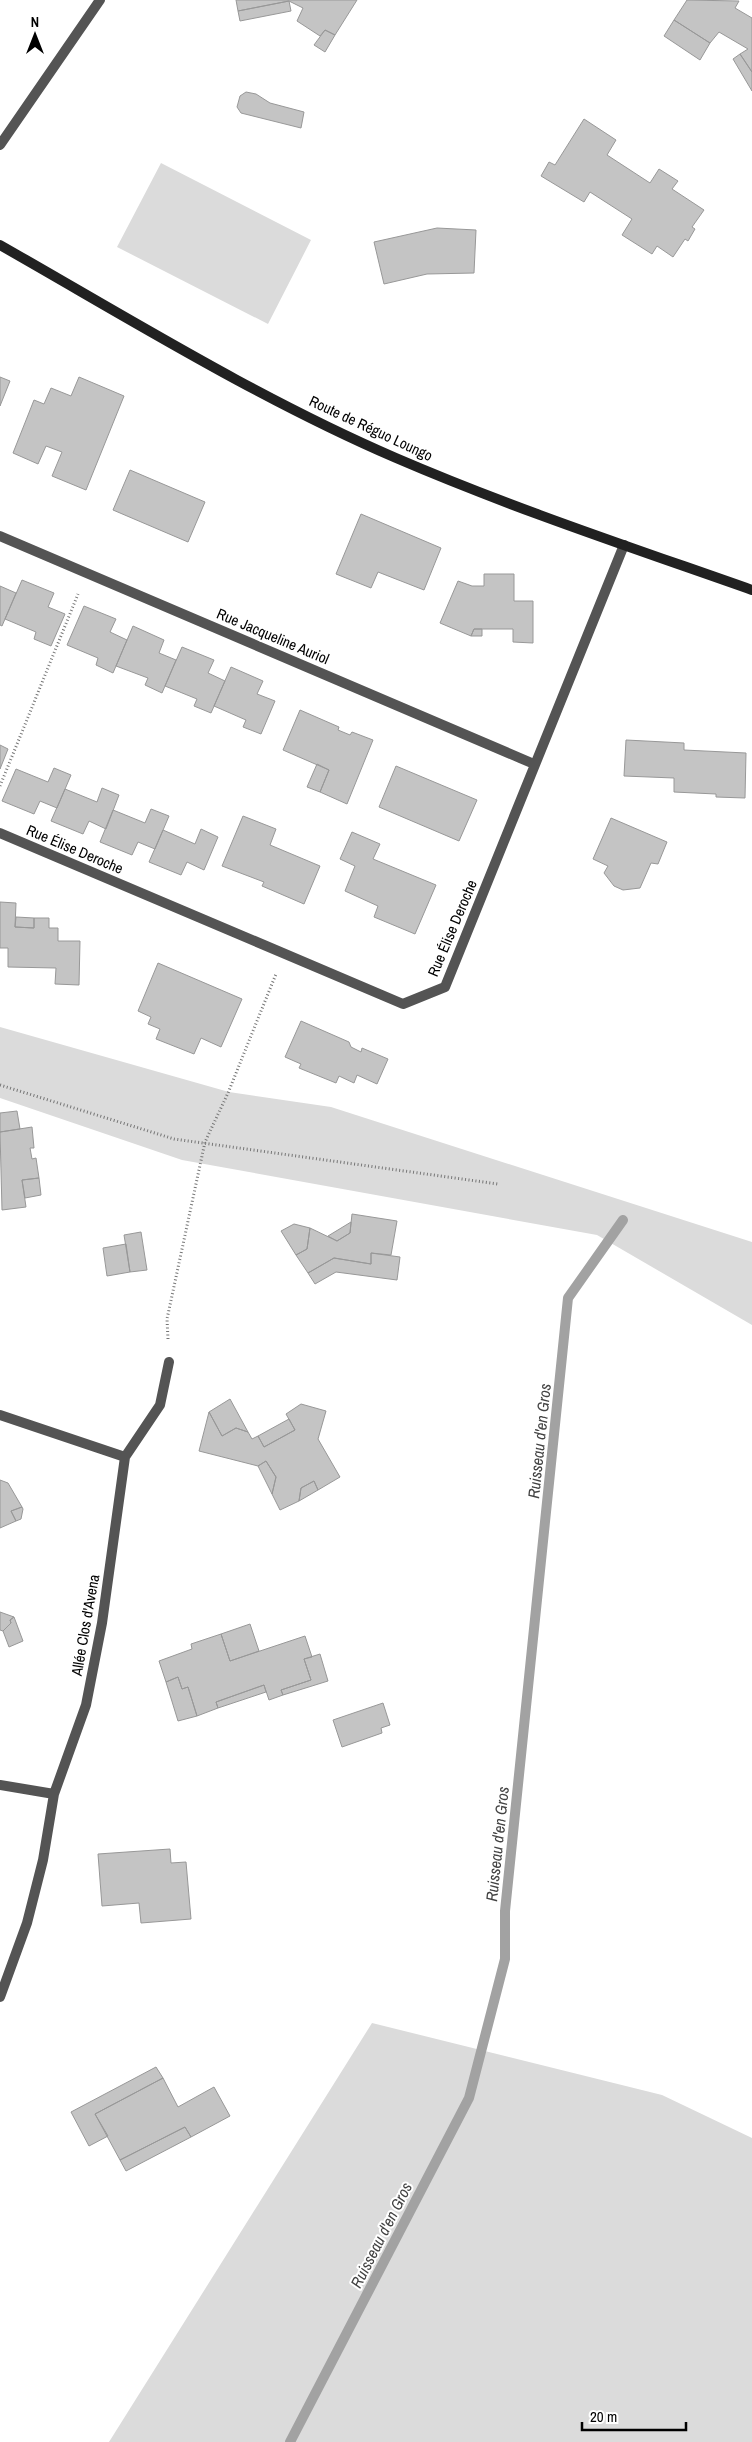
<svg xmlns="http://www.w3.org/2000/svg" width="752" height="2442" font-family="'Archivo Narrow',sans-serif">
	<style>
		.green { fill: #dbdbdb }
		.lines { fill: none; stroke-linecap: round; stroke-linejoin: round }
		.stream { stroke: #a2a2a2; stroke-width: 10 }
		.building { fill: #c4c4c4; stroke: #989898 }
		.path { stroke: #767676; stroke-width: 3; stroke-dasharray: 1 2.5; stroke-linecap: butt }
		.street { stroke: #545454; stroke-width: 10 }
		.secondary { stroke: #212121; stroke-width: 10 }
		.labels { text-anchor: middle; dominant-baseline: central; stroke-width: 4; stroke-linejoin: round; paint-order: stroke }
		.street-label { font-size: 15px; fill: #000; stroke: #fff }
		.water-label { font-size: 16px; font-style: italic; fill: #434343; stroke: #fff }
	</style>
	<rect width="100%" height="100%" fill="#fff"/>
	<path class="green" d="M161,163L311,240L268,324L117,247Z
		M0,1027L229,1092L331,1107L752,1242V1325L597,1235L182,1160L0,1098Z
		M372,2023L662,2095L752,2138V2442H109Z"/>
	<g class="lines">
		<path class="stream" d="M290,2442L469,2098L505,1959V1911L568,1298L623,1220"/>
	</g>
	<path class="building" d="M236,0H357L335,35L325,30L320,36L297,21L303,8L289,1L238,11Z
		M687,0L739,1L735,8L752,18V72L740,54L748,49L719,32L710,43L674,20Z
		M289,1L291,11L240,21L238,11Z
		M674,20L710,43L700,60L664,36Z
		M325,30L335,35L325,52L314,45Z
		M740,54L752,72V91L733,59Z
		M246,92L256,94L270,103L304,112L301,128L241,113L237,107L240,96Z
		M584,119L616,140L607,155L650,183L659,169L678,181L672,189L704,210L692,227L695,229L688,241L685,239L673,257L657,246L652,254L622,235L632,219L590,192L584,202L541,176L549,162L555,165Z
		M437,228L476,230L474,273L427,274L384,284L374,242Z
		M0,377L10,381L0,406Z
		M79,377L124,396L86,490L52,476L62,452L46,446L38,464L13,453L34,400L44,404L51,388L71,396Z
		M130,470L205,502L188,542L113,510Z
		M361,514L441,548L424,590L378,572L371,588L336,574Z
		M484,574H514V601H533V643L513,642V629H474L471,636L440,623L458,581L472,586H484Z
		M22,580L54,593L48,607L65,614L51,646L34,639L36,632L5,619Z
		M0,586L16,593L2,626L0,625Z
		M84,606L116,619L110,632L127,640L113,673L96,665L98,658L67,645Z
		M133,626L164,640L159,653L176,660L162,693L145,685L148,678L116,666Z
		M474,629H482V636H471Z
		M182,647L214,660L208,673L225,681L211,713L194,706L197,699L165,686Z
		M231,667L263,681L257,694L275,701L261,734L243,727L246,720L214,706Z
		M300,710L339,727L338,730L350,735L352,732L373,740L347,804L320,792L329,770L283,750Z
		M626,740L684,743V750L746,753L745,798L716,797V794L674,792V778L624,776Z
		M0,745L8,749L0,769Z
		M317,764L329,770L320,792L307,787Z
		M396,766L477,800L459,841L379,807Z
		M54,768L71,775L57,808L40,801L34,814L2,801L16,769L48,782Z
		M102,788L119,795L106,829L89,821L83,834L51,821L65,789L97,802Z
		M151,809L169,816L155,849L138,842L132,855L100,842L113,810L145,823Z
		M243,816L276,829L270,845L320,866L304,904L262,886L264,882L222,866Z
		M611,818L667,842L658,864L651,863L640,888L623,890L614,886L604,873L608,866L593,859Z
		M201,829L218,837L204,870L187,862L181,875L149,862L163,830L195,844Z
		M352,832L380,844L373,859L436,885L415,934L374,917L378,906L345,891L355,866L340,859Z
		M0,902L16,903L15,927L34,928V918H49V928H58V941H80L79,985L55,984L56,968L8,967V948H0Z
		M16,917L34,918V928L15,927Z
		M158,963L242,999L221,1047L201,1038L194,1054L156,1039L160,1029L148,1024L151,1017L138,1011Z
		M301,1021L349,1042L351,1047L361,1052L362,1048L388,1059L377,1084L357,1075L354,1083L339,1076L336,1083L299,1068L301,1064L285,1057Z
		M17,1111L20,1129L0,1132V1113Z
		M32,1127L34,1148H30L32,1159L36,1158L39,1178L22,1180L26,1207L2,1210L0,1132Z
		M39,1178L41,1195L25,1198L22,1180Z
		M352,1214L397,1221L391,1255L371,1253V1264L334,1258L308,1273L296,1255L307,1249L310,1228L337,1241L350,1233Z
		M351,1222L350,1233L337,1241L328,1236Z
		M294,1224L310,1228L307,1249L296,1255L281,1231Z
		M141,1232L147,1270L130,1272L124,1235Z
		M126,1244L130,1272L107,1276L103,1248Z
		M371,1253L400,1257L397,1280L336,1272L315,1284L308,1273L334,1258L371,1264Z
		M230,1399L248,1432L236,1428L222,1436L209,1412Z
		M301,1404L326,1411L318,1439L340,1477L318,1490L314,1481L301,1488L299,1501L280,1510L272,1494L276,1477L266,1461L258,1466L199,1451L209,1412L222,1436L236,1428L248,1432L252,1439L258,1436L264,1447L295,1430L286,1414Z
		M289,1419L295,1430L264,1447L258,1436Z
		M266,1461L276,1477L272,1494L258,1466Z
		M0,1480L8,1483L22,1507L11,1511L16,1521L0,1528Z
		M314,1481L318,1490L299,1501L301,1488Z
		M22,1507L23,1509L21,1519L16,1521L11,1511Z
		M0,1612L14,1617L10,1620L11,1623L3,1631L0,1630Z
		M14,1617L23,1641L9,1647L3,1631L11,1623L10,1620Z
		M250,1624L259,1651L230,1661L221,1634Z
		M221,1634L230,1661L305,1636L312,1657L304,1659L311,1680L281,1690L283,1695L269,1700L264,1685L216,1702L218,1708L197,1716L188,1687L182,1689L178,1677L166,1682L159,1661L192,1649L191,1644Z
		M320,1654L328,1681L283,1695L281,1690L311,1680L304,1659Z
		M178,1677L182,1689L188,1687L197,1716L178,1721L166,1682Z
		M264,1685L266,1692L218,1708L216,1702Z
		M383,1703L390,1725L381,1728L382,1733L342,1747L333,1720Z
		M170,1849L171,1863L186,1862L191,1919L141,1923L139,1903L102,1906L98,1854Z
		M156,2067L163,2078L95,2114L108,2136L89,2146L71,2112Z
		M163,2078L178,2107L214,2087L230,2116L191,2137L185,2127L120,2160L95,2114Z
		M185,2127L191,2137L126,2171L120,2160Z"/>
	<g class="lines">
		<path class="path" d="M0,786L78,594
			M0,1085L174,1139L498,1184
			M168,1339L167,1319L205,1142L228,1093L276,974"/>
		<path class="street" d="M0,145L100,0
			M0,536L534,764
			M0,833L403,1004L445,987L624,545
			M0,1415L125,1457
			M0,1785L54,1794
			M0,1997L27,1923L43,1860L54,1794L86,1705L102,1623L125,1457L160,1405L169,1362"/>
		<path class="secondary" d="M0,245C130,319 259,399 396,458C512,508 633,548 752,590"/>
	</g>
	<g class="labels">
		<g class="street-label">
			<text transform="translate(371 428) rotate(25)">Route de Réguo Loungo</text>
			<text transform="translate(273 636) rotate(23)">Rue Jacqueline Auriol</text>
			<text transform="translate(75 849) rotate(23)">Rue Élise Deroche</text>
			<text transform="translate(452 928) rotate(-67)">Rue Élise Deroche</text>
			<text transform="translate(85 1625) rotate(-80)">Allée Clos d'Avena</text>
		</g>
		<g class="water-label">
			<text transform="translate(539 1441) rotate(-84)">Ruisseau d'en Gros</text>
			<text transform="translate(497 1844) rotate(-84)">Ruisseau d'en Gros</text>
			<text transform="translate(381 2235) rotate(-63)">Ruisseau d'en Gros</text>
		</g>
	</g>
	<g transform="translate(35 35)" stroke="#ffffff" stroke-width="4" paint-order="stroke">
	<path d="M0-4L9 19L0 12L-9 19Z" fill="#000000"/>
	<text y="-8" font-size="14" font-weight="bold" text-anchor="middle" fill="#000000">N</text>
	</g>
	<path d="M582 2422v8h104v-8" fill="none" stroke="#000000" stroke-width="2.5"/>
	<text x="590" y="2422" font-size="15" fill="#000000" stroke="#ffffff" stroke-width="4" paint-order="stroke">20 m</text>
</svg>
